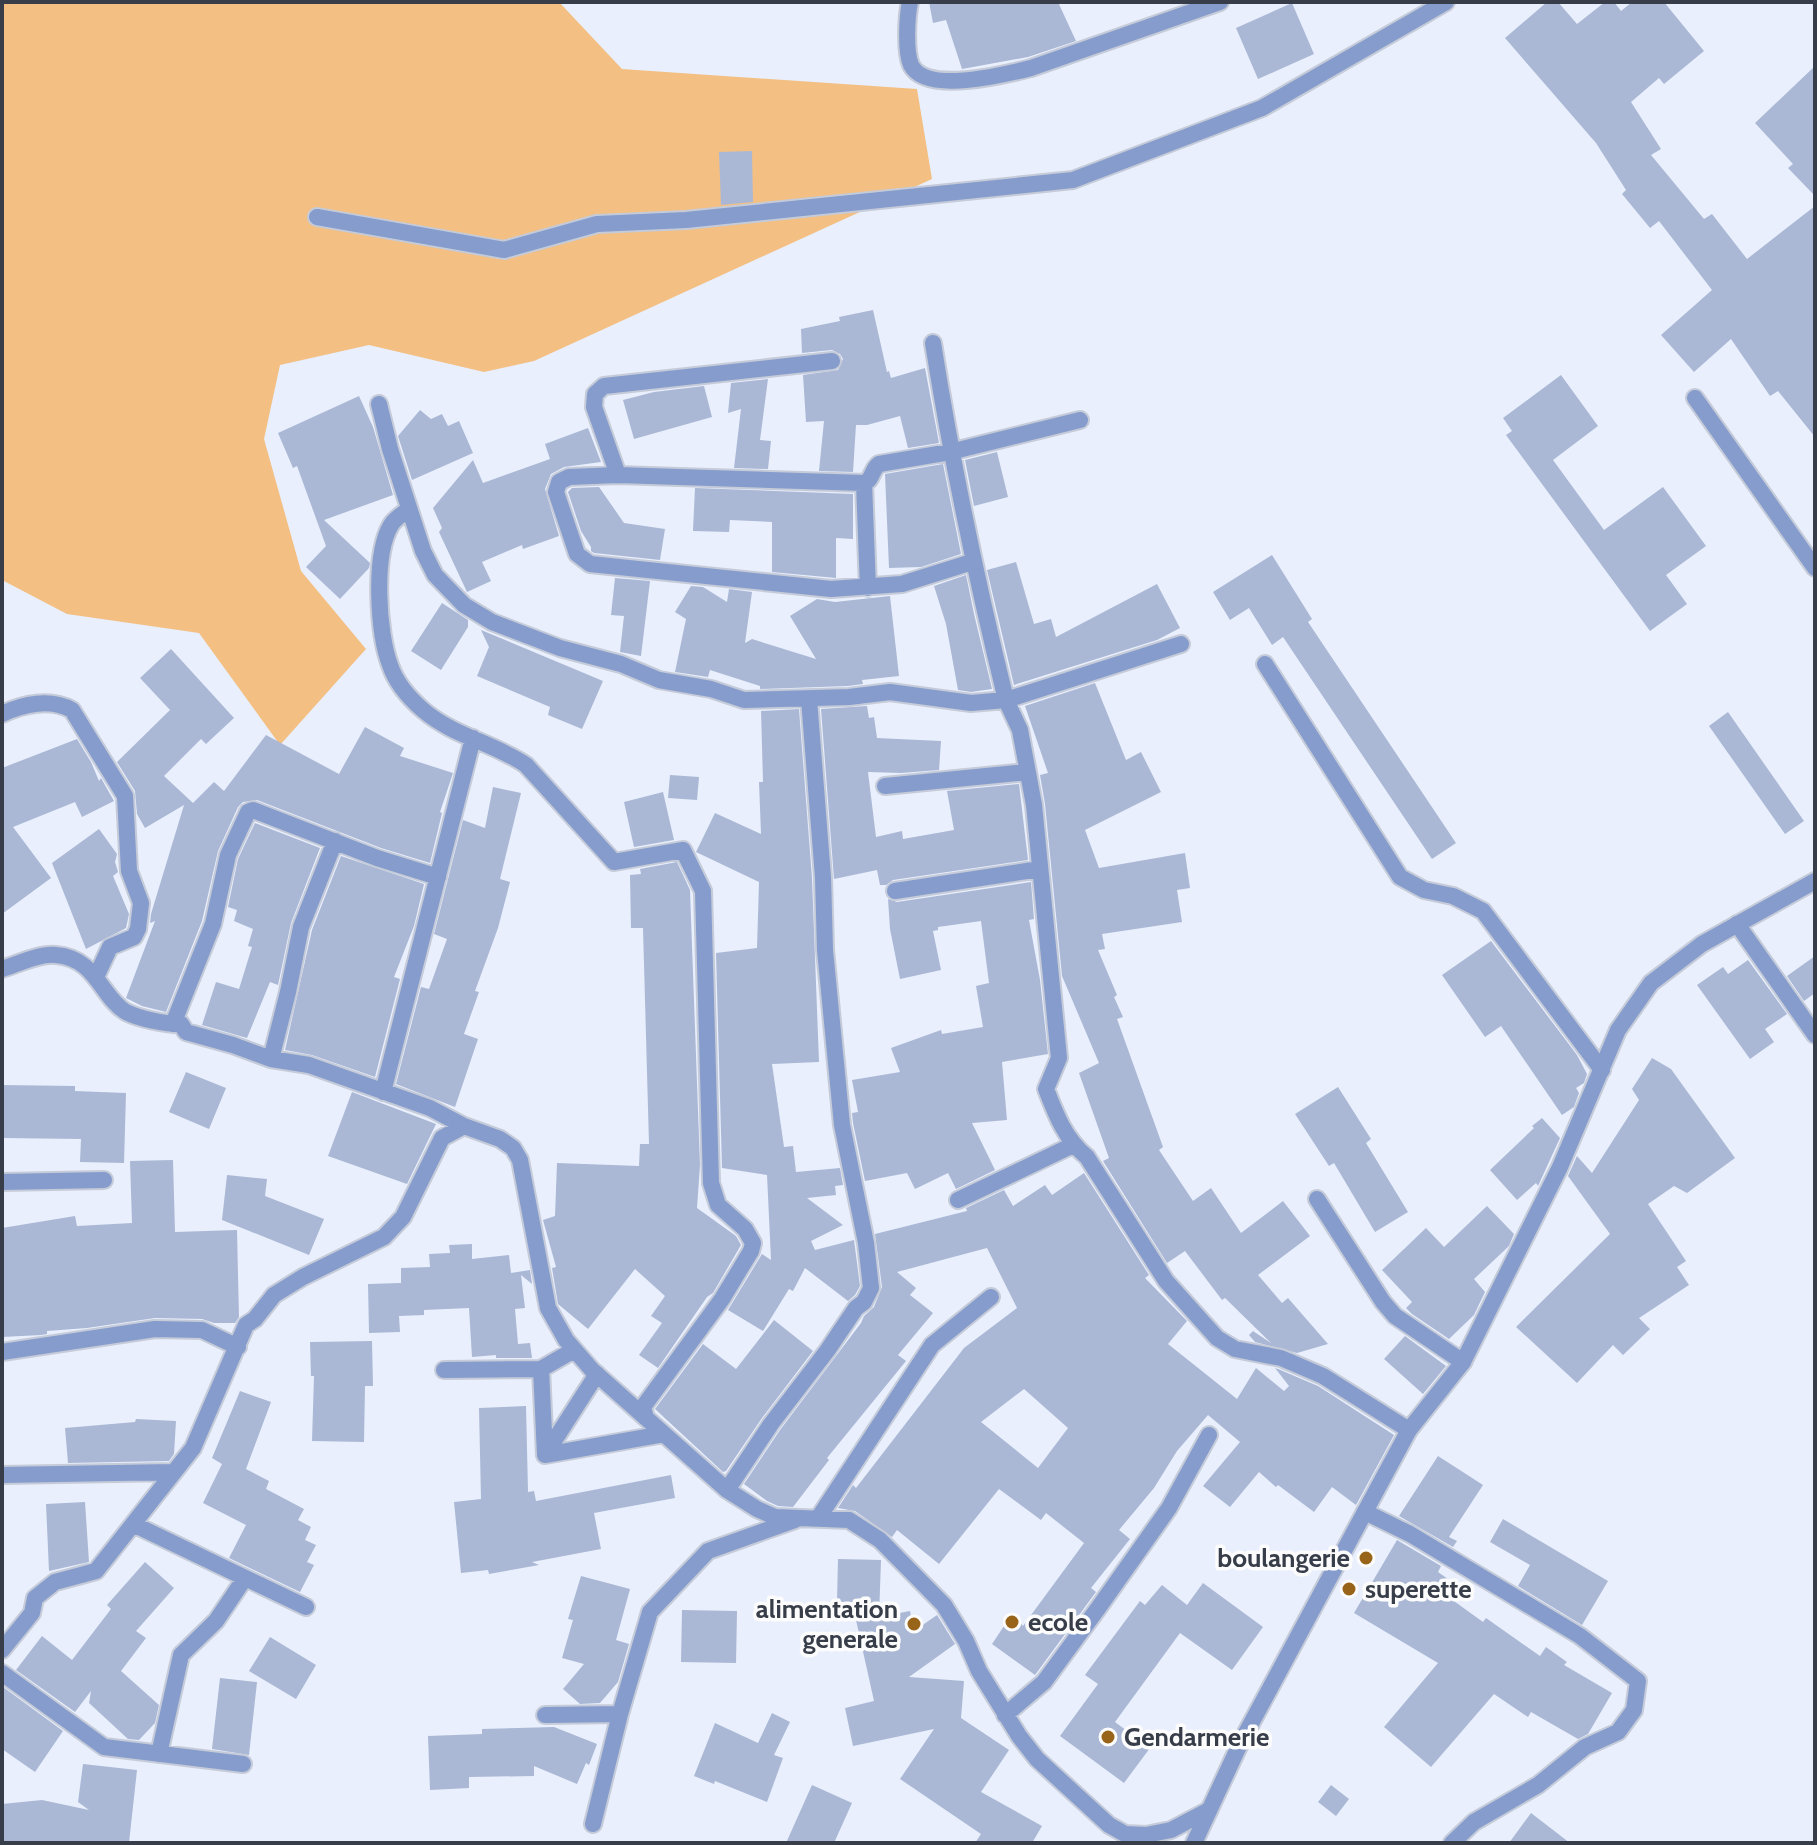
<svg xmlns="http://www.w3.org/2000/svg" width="1817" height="1845" font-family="Cabin,sans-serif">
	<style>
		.green { fill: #f3bf83 }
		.building { fill: #aab8d5; fill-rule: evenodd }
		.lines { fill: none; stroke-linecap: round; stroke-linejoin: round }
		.minor-casing { stroke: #c5cbd8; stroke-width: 20 }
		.tertiary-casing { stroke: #c5cbd8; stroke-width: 20 }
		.minor { stroke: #859ccd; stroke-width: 16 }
		.tertiary { stroke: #859ccd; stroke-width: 16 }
		.poi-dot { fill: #98641a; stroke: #fcfcfc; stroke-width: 3 }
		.labels { text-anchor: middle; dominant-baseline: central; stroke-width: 7; stroke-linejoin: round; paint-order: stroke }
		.poi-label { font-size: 26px; font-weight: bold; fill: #373d49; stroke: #fcfcfc; text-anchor: start }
	</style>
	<rect width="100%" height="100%" fill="#e9effc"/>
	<path class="green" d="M2,2H559L622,69L917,89L932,179L534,361L484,372L369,345L280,365L264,439L301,571L366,649L280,745L199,633L67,614L2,580Z"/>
	<path class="building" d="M929,2H1058L1076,41L1028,57L962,69L946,20L933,23Z
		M1547,2H1558L1577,24L1605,2H1614L1621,11L1632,2H1664L1704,51L1664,84L1659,78L1631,102L1661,149L1651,155L1704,219L1712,214L1747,259L1815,206V437L1778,391L1770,396L1731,339L1694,372L1661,335L1712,290L1659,221L1650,228L1622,194L1626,190L1596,143L1505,38Z
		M1292,3L1314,54L1258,79L1236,28Z
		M1815,66V196L1788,168L1793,164L1755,123Z
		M752,151L753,202L721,205L719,152Z
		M873,310L887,372L889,371L891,378L925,368L939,443L908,448L900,416L867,425H856L853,472L819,471L824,421L806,422L803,375L838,370L843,359L840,354L832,350L802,353L801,329L840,321L839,317Z
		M1561,375L1598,426L1553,460L1604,530L1663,487L1706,546L1666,575L1687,604L1650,631L1506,435L1512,431L1503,418Z
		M768,379L760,440L771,441L768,469L734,468L741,409L728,413L731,383Z
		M704,386L712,417L634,439L623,400L654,392Z
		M359,396L373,427L393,495L324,520L370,563L369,568L340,599L306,567L326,546L297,466L293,468L278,433Z
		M420,410L431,419L442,414L448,426L459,421L473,453L412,480L398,436Z
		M588,428L601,462L564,467L551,474L545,489L559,536L523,549L522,545L482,562L491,581L467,592L439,532L442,528L433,508L473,460L483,483L550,459L545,444Z
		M997,452L1008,497L974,506L965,460Z
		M943,464L961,554L921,567L889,568L885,474Z
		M599,487L624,523L665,529L660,560L594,553L591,551V547L581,531L568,492L572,488Z
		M695,488L853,494V539L836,538V578L772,572V522L730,520L729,532L693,531Z
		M1272,555L1312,619L1308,622L1456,843L1432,859L1283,637L1272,645L1249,608L1230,620L1213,592Z
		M1016,562L1034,624L1051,619L1056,637L1157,584L1180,628L1157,640L1014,685L987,570Z
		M966,575L974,614L992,689L971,692L958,690L946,624L934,586Z
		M615,578L650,581L641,656L620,652L624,616L611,615Z
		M691,586L703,587L727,602L729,589L752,592L745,643L752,639L816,659L790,616L817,599L835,602L890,596L899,676L862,680L863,684L848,686L760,689V686L710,670L708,677L675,672L686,619L675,612Z
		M442,603L468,620V627L441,670L411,651Z
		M481,630L603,681L582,729L548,715L550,707L477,676L489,647Z
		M171,649L234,718L206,744L201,739L164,776L193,803L214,782L224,791L266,735L339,774L365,727L404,748L400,756L453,773L440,812L442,813L430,863L381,848L257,800L243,802L238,807L218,851L202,921L166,1012L142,1006L126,998L155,921L150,923L151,914L184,805L145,828L137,814L135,791L117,762L170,710L140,678Z
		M1095,683L1126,760L1141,752L1161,792L1085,830L1099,868L1185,853L1190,888L1177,890L1182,922L1102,934L1105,949L1098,950L1117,995L1114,997L1123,1017L1117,1019L1163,1147L1159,1150L1193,1201L1211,1188L1241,1233L1283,1201L1310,1236L1258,1275L1282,1303L1288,1298L1328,1344L1297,1353L1255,1342L1249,1335L1253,1331L1271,1343L1225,1298L1222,1300L1185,1251L1167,1263L1103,1161L1109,1158L1079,1073L1099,1063L1062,976L1045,804L1040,775L1048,773L1025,706Z
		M867,706L869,718L874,717L877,738L941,741L939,770L901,773L868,772L876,837L902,831L903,839L954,830L947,791L1019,784L1028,860L893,880L886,885H880L877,870L834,879L821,709Z
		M799,709L812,878L819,1062L772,1064L784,1147L793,1146L796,1172L840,1168L843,1185L835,1186L836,1195L807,1198L843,1225L811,1241L815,1250L854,1240L860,1286L855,1295L848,1301L805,1268L793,1291L789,1289L763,1331L728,1310L762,1254L771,1260L767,1175L722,1168L716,953L757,948L759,882L696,852L715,813L761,834L759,782H763L761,711Z
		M1728,712L1804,821L1785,834L1709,726Z
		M77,739L91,762L99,781L101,778L114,801L82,817L75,802L13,827L51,878L2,914V768Z
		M670,775L699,777L697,800L668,798Z
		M493,787L521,793L500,879L510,882L498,928L475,991L479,992L464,1034L478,1039L455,1107L396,1084L421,987L429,989L447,939L434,934L463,820L485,828Z
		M663,792L674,840L634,847L624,802Z
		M255,823L320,848L291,923L278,985L270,982L247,1038L202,1025L216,982L239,989L252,947L248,946L253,929L234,921L237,910L228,907L238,859Z
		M99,829L117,854L115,862L118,872L113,876L129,914L126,928L86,949L52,863Z
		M341,856L424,884L414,926L394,977L400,979L375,1077L312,1055L285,1050L312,930Z
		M677,862L690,890L700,1165L697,1208L736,1236L741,1245L713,1293L707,1297L658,1368L639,1355L662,1323L651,1316L665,1296L635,1269L588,1329L558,1304L552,1268L556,1267L543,1220L555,1216L557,1163L639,1166L640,1144H649L643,928H631L630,875L641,874L640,869Z
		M1031,882L1034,919L1029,920L1040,980L1048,1054L1002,1062L1007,1120L972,1123L995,1170L956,1189L948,1173L915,1189L907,1173L865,1181L853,1123L852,1113L858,1112L852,1080L900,1072L891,1048L941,1030L942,1034L983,1027L976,986L989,983L981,921L938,927V930L933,931L941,970L900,979L890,929L888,899L897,902Z
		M1491,941L1577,1055L1587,1074L1584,1083L1576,1088L1579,1093L1574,1107L1562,1115L1501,1026L1485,1037L1442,975Z
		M1815,956V993L1804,1001L1787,976Z
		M1748,960L1787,1014L1765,1029L1774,1042L1750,1059L1697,985L1723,967L1728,974Z
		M1652,1058L1671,1069L1735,1158L1687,1193L1674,1186L1648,1204L1686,1261L1677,1267L1689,1285L1639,1318L1650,1329L1623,1355L1613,1345L1577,1383L1516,1327L1610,1234L1568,1176L1577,1156L1592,1173L1639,1100L1632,1089Z
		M186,1072L226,1088L209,1129L169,1112Z
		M2,1085L75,1086V1091L126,1093L124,1163L80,1162L81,1139L2,1138Z
		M1338,1087L1371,1139L1366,1143L1408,1212L1375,1232L1334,1163L1329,1166L1295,1114Z
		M352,1092L436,1124L407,1184L328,1156Z
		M1542,1118L1560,1138L1538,1186L1536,1183L1517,1200L1490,1170L1534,1128L1532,1126Z
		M173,1160L175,1232L237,1230L239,1317L235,1323H214L202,1319L155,1318L87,1328L47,1331V1334L41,1335L2,1337V1228L75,1216L77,1226L132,1223L130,1161Z
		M1084,1173L1149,1275L1145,1278L1187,1321L1168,1344L1237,1399L1256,1368L1284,1391L1289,1386L1275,1368L1278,1369L1318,1386L1394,1435L1356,1505L1332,1487L1314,1512L1278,1485L1276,1487L1259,1472L1230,1507L1203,1486L1240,1442L1208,1415L1177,1451L1154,1488L1119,1530L1130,1539L1091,1588L1096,1592L1035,1675L992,1644L1012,1614L1023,1626L1084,1543L1046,1513L1041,1520L999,1489L939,1564L897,1530L892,1537L855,1511L838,1508L853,1485L856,1488L964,1348L1017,1308L987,1248L897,1272L916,1288L910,1295L933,1313L898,1355L906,1361L827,1458L829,1460L793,1507L778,1506L767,1501L744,1484L780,1430L861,1323L864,1316L874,1307L882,1287L875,1234L967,1211L966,1208L1004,1190L1013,1206L1045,1185L1052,1195ZM1024,1389L1068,1428L1038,1468L981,1422Z
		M227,1175L267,1179L265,1196L324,1219L309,1255L222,1220Z
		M1487,1206L1514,1234L1509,1246L1474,1279L1485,1292L1474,1315L1449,1339L1412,1314L1406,1308L1412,1302L1382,1270L1426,1228L1444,1247Z
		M472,1244V1259L509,1255L511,1273L530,1270L532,1284L521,1275L525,1308L515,1309L518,1344L530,1343L532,1358H496V1355L472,1357L469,1308L424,1310V1315L399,1316L400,1332L369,1333L368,1284L401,1283V1268L430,1267L429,1254L450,1253L449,1245Z
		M774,1320L813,1351L762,1418L726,1471L723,1472L655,1409L703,1344L736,1369Z
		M1405,1336L1446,1366L1423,1394L1384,1359Z
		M372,1341L373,1386H365L364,1442L312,1441L314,1376H311L310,1342Z
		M240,1391L271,1402L246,1469L269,1481L266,1489L304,1509L298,1520L311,1527L305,1540L316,1545L307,1562L314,1565L300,1592L229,1558L246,1525L203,1503L222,1464L212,1458Z
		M526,1406L528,1492L534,1491L536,1501L671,1475L675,1498L594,1513L601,1549L532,1562L539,1565L489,1574L488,1570L461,1573L454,1502L481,1499L479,1408Z
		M136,1419L176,1421L174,1454L169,1461L68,1463L65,1428L135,1422Z
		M1438,1456L1483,1485L1449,1537L1457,1541L1453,1547L1399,1516Z
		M85,1502L89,1562L49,1571L46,1504Z
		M1503,1519L1608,1581L1582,1625L1518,1586L1530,1565L1490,1542Z
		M1397,1540L1441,1566L1438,1572L1448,1579L1440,1591L1483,1622L1486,1618L1540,1656L1546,1647L1567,1662L1564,1665L1612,1693L1588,1734L1578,1739L1531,1712L1528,1717L1494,1694L1431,1767L1384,1727L1438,1663L1354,1613Z
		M838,1559L881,1560L879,1617L910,1611L914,1631L937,1615L955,1644L909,1677L964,1681L961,1718L1009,1750L981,1792L1042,1826L1032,1843H975L981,1834L900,1779L934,1729L853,1746L845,1708L874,1701L852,1602H837Z
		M145,1562L174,1588L136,1631L146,1638L121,1671L159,1705L155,1723L139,1740L128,1739L89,1703L91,1691L75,1712L16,1670L42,1636L72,1660L111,1609L107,1605Z
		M581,1576L630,1589L616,1640L629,1644L618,1682L600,1703L580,1704L563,1689L584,1664L562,1658L573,1620L568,1619Z
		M1203,1583L1263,1627L1232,1670L1180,1633L1115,1722L1150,1748L1124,1783L1060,1736L1098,1684L1085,1675L1140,1601L1145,1605L1162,1585L1187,1605Z
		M682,1610L737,1611L736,1663L681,1662Z
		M270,1637L316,1665L296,1699L249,1671Z
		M220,1678L257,1682L249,1755L212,1749Z
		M3,1687L63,1731L35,1772L2,1749Z
		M772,1713L790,1722L774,1755L783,1758L767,1802L715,1781L714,1784L694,1776L715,1723L758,1743Z
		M554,1727L597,1744L589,1765L586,1763L577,1784L534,1766V1776L469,1777V1788L430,1790L428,1736L482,1734V1729Z
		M83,1764L137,1770L129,1843H2V1804L42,1800L89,1810L78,1802Z
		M812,1785L852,1803L834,1843H786Z
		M1331,1785L1349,1799L1336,1816L1318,1802Z
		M1531,1813L1570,1843H1509Z"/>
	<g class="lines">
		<g class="minor-casing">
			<path id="minor" d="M910,2C907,16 905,51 911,65C926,95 1007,74 1031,68L1220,2
				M317,217L504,250L597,224L686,220L1073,180L1262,108L1446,2
				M933,343C952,463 977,582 1006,700L1181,644
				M1695,398L1815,568
				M379,404L390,449L413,520L423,551L435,575L464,605L492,622L560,648L621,664L659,680L711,689L744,700L849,697L890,692L971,703L1006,700L1020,730L1034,805L1059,1058L1046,1089C1056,1115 1065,1139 1087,1157L1166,1281L1217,1338L1235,1349L1281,1358L1323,1376L1409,1430
				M618,475L594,407L595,394L604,386L832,361
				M864,483L868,588
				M409,509C403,514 395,518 391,525C373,555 378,633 390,665C396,683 409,698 423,710C453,736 494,743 526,765L614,862L683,850L703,891L711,1183L718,1205L745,1229L753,1243L751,1251L722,1299L643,1407L646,1418
				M972,562L902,584L831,589L590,564L577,554L556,492L559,482L569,477L618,475L864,483C873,480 871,470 879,464L950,452L1080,420
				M1265,664L1400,877L1424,890L1453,896L1483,911L1602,1070
				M2,714C23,704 50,698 72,710L125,796L129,871L141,903L138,929L134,937L110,947L96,977
				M885,786L1027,772
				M895,891L1040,869
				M1737,924L1815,1035
				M2,969C18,964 40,953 56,955C96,958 101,997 126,1012C140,1019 165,1024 181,1024L186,1032L233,1045L271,1059L309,1065L430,1108L464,1126L500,1139L513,1148L520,1160L548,1308L566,1340L592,1370L727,1490L757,1509L775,1517L849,1520L880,1540L944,1605L966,1641L979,1671L1019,1736L1037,1759L1109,1825L1125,1834L1146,1835L1171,1830L1209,1810
				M173,1024L213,924L228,855L248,812L253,810L377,858L438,877
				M271,1059L288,992L301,927L335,841
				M383,1092L473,738
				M2,1182L104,1180
				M1317,1199L1383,1302L1395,1316L1463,1362
				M958,1200L1073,1145
				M2,1352L155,1329L202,1330L238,1347
				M541,1369L574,1350
				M444,1370L541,1369L545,1455
				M597,1374L545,1455L664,1434
				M2,1475L172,1472
				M727,1490L771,1424L827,1351L856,1308L864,1302L871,1288L866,1243L842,1125L825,950L823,877L809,699
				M1365,1512L1410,1534L1580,1636L1638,1681L1634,1710L1618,1732L1585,1747L1538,1785L1474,1822L1452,1843
				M819,1517L932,1345L991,1297
				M133,1524L306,1607
				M2,1650L32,1613L35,1598L55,1582L96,1571L193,1448L246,1325L255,1319L274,1295L303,1277L384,1237L403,1217L442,1138L464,1126
				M2,1673L104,1747L243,1764
				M545,1715L620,1714
				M1005,1715L1044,1682L1099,1607L1169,1508L1209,1435
				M159,1754L181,1655L216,1621L245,1578
				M593,1824L620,1714L650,1612L708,1551L795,1520"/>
		</g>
		<g class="tertiary-casing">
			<path id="tertiary" d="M1194,1843L1240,1744L1409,1430L1463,1362L1560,1167L1618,1030L1651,983L1702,944L1815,881"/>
		</g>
		<use href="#minor" class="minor"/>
		<use href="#tertiary" class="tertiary"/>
	</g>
	<g class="poi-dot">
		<circle cx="1366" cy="1558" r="8"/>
		<circle cx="1349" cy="1589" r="8"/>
		<circle cx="1012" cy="1622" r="8"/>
		<circle cx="914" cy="1624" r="8"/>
		<circle cx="1108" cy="1737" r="8"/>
	</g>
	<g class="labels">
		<g class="poi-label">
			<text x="1350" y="1558" text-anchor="end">boulangerie</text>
			<text x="1365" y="1589">superette</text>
			<text x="898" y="1609" text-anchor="end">alimentation<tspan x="898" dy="30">generale</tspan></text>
			<text x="1028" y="1622">ecole</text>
			<text x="1124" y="1737">Gendarmerie</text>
		</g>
	</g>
	<rect width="1817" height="1845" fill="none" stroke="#373d49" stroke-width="8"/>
</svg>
